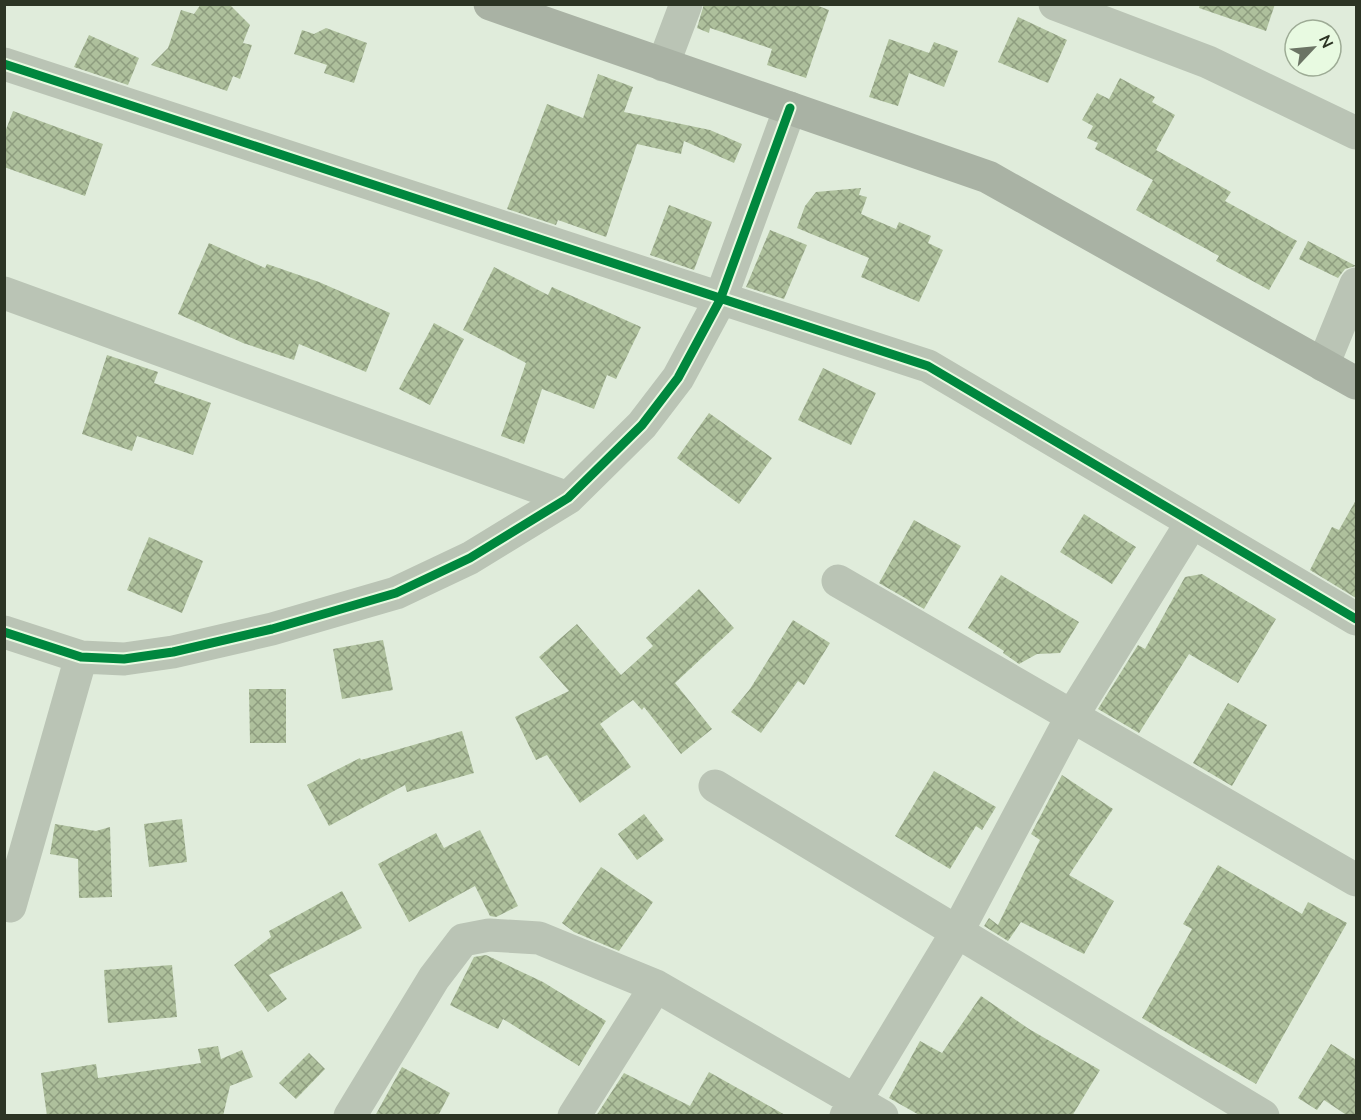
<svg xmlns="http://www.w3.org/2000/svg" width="1361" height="1120" font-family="Mulish,sans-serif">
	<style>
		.building { fill: url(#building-cross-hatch) }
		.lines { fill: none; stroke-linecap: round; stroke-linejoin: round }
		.minor { stroke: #bac4b5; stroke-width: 33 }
		.major { stroke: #a9b2a4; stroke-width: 33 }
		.cycleway-casing { stroke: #e8fae1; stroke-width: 13 }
		.cycleway { stroke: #00873e; stroke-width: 9 }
	</style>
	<defs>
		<pattern id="building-cross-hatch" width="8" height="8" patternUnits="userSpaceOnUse" patternTransform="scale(1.5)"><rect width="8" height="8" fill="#aec09c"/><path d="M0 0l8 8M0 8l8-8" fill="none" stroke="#8e9d7f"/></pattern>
	</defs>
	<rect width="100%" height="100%" fill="#e0ecdb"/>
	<path class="building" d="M201,4H229L250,25L243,43L252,45L240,79L233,76L227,91L151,65L168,48L181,10L194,14Z
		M704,4H813L829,10L806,78L767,65L772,49L710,28L709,33L697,28Z
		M1200,4H1275L1266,31L1199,8Z
		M1018,17L1067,40L1048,83L998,62Z
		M326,28L367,43L354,83L324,73L327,65L294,54L302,30L314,34Z
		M89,35L139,58L128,85L74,67Z
		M889,39L929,53L934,42L958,51L944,87L909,73L898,106L869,97Z
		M598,74L633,87L624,112L710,130L742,144L734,163L684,141L681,154L637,144L606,237L558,220L556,225L507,209L547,104L583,118Z
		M1120,78L1155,97L1152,102L1175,115L1156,150L1231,192L1225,201L1297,241L1269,290L1216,261L1219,256L1136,210L1153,180L1095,149L1098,143L1087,138L1093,126L1082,120L1097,93L1109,99Z
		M13,111L103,144L85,196L4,167V135Z
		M861,188L859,195L867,197L861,214L896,229L899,222L931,236L928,243L943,250L919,302L861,277L869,258L797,228L805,206L816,192Z
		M669,205L712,222L694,270L650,255Z
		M770,230L807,245L784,299L746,287Z
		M1308,241L1356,266L1345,269L1338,278L1299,259Z
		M209,243L265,268L267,264L319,282L390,313L366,372L299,344L294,360L243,343L178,314Z
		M494,267L548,295L552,287L641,327L616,379L607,375L594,409L542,389L524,444L501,436L526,363L463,330Z
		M434,323L464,339L430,405L399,389Z
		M107,355L158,372L154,383L211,403L193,455L137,436L132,451L82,434Z
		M823,368L876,393L851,445L798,420Z
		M709,413L772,458L739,504L677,458Z
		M1356,500V598L1310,570L1332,527L1339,530Z
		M1084,514L1136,547L1112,584L1060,552Z
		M914,520L961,546L924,609L879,583Z
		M149,537L203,561L182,613L127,590Z
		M1202,574L1276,619L1238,683L1189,654L1139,733L1098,709L1138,645L1145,649L1185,577Z
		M1001,575L1079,622L1060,653L1037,654L1019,664L1003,653L1004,651L968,628Z
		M699,589L734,628L675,683L712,729L681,754L644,707L642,710L633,700L600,724L631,767L580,803L547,755L536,760L515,717L569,691L539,657L577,624L621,675L653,646L646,638Z
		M793,620L830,643L804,685L798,681L761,733L731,712L750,689Z
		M383,640L393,690L342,699L333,649Z
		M249,689H286V743H250Z
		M1228,703L1267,725L1232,786L1193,763Z
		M462,731L474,773L407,792L405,785L329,826L307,785L360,758L361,760Z
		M934,771L996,807L982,830L976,826L950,869L895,836Z
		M1062,775L1113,809L1069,875L1114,901L1084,954L1021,922L1008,941L984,926L989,918L998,925L1040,840L1031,834Z
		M644,814L664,840L637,860L618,834Z
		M182,819L187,862L149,867L144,824Z
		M55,824L96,831L110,827L112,897L79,898L78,859L50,854Z
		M480,830L518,906L496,917L490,916L475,886L409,922L378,864L436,833L444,848Z
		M1218,865L1302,914L1308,902L1347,923L1256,1084L1142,1018L1192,929L1183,924Z
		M601,867L653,902L619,951L574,932L562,923Z
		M342,891L362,928L269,975L287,999L268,1012L234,965L271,937L269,931Z
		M486,955L543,982L606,1021L579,1066L503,1019L498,1029L450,1005L474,957Z
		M172,965L177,1017L108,1023L104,970Z
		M981,996L1029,1029L1100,1070L1072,1116H921L889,1098L920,1041L942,1053Z
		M1331,1044L1356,1060V1116H1348L1324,1100L1317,1110L1298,1098Z
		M218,1046L221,1059L242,1050L253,1077L230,1086L223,1116H47L41,1073L96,1064L98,1078L201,1063L198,1049Z
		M309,1053L325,1069L296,1099L279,1083Z
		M402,1067L450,1093L438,1116H375Z
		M709,1072L787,1116H596L624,1073L690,1106Z"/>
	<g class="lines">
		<path class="minor" d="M1055,4L1208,62L1356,133
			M4,64L928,366L1356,619
			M663,65L686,4
			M4,293L568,498
			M1323,365L1356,284
			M838,581L1356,880
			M4,632L81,657L124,659L173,652L272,629L396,593L470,558L568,498L642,425L678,378L720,300L790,108
			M715,786L1263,1116
			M10,906L81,657
			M350,1116L434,978L463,940L489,935L539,938L656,986L882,1116
			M574,1116L656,986
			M846,1116L957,932L1072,716L1192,522"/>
		<path class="major" d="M490,4L988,177L1356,383"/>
		<g class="cycleway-casing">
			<path id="cycleway" d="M4,64L928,366L1356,619
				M4,632L81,657L124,659L173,652L272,629L396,593L470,558L568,498L642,425L678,378L720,300L790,108"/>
		</g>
		<use href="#cycleway" class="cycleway"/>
	</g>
	<rect width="1361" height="1120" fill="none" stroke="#2c3424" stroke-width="12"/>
	<g transform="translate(1313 48) rotate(64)"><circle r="28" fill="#e8fae1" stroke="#9dab95" stroke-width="1.5"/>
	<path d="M0-4.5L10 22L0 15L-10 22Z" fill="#6b7464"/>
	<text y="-9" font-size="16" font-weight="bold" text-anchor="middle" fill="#2c3424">N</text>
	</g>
</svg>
